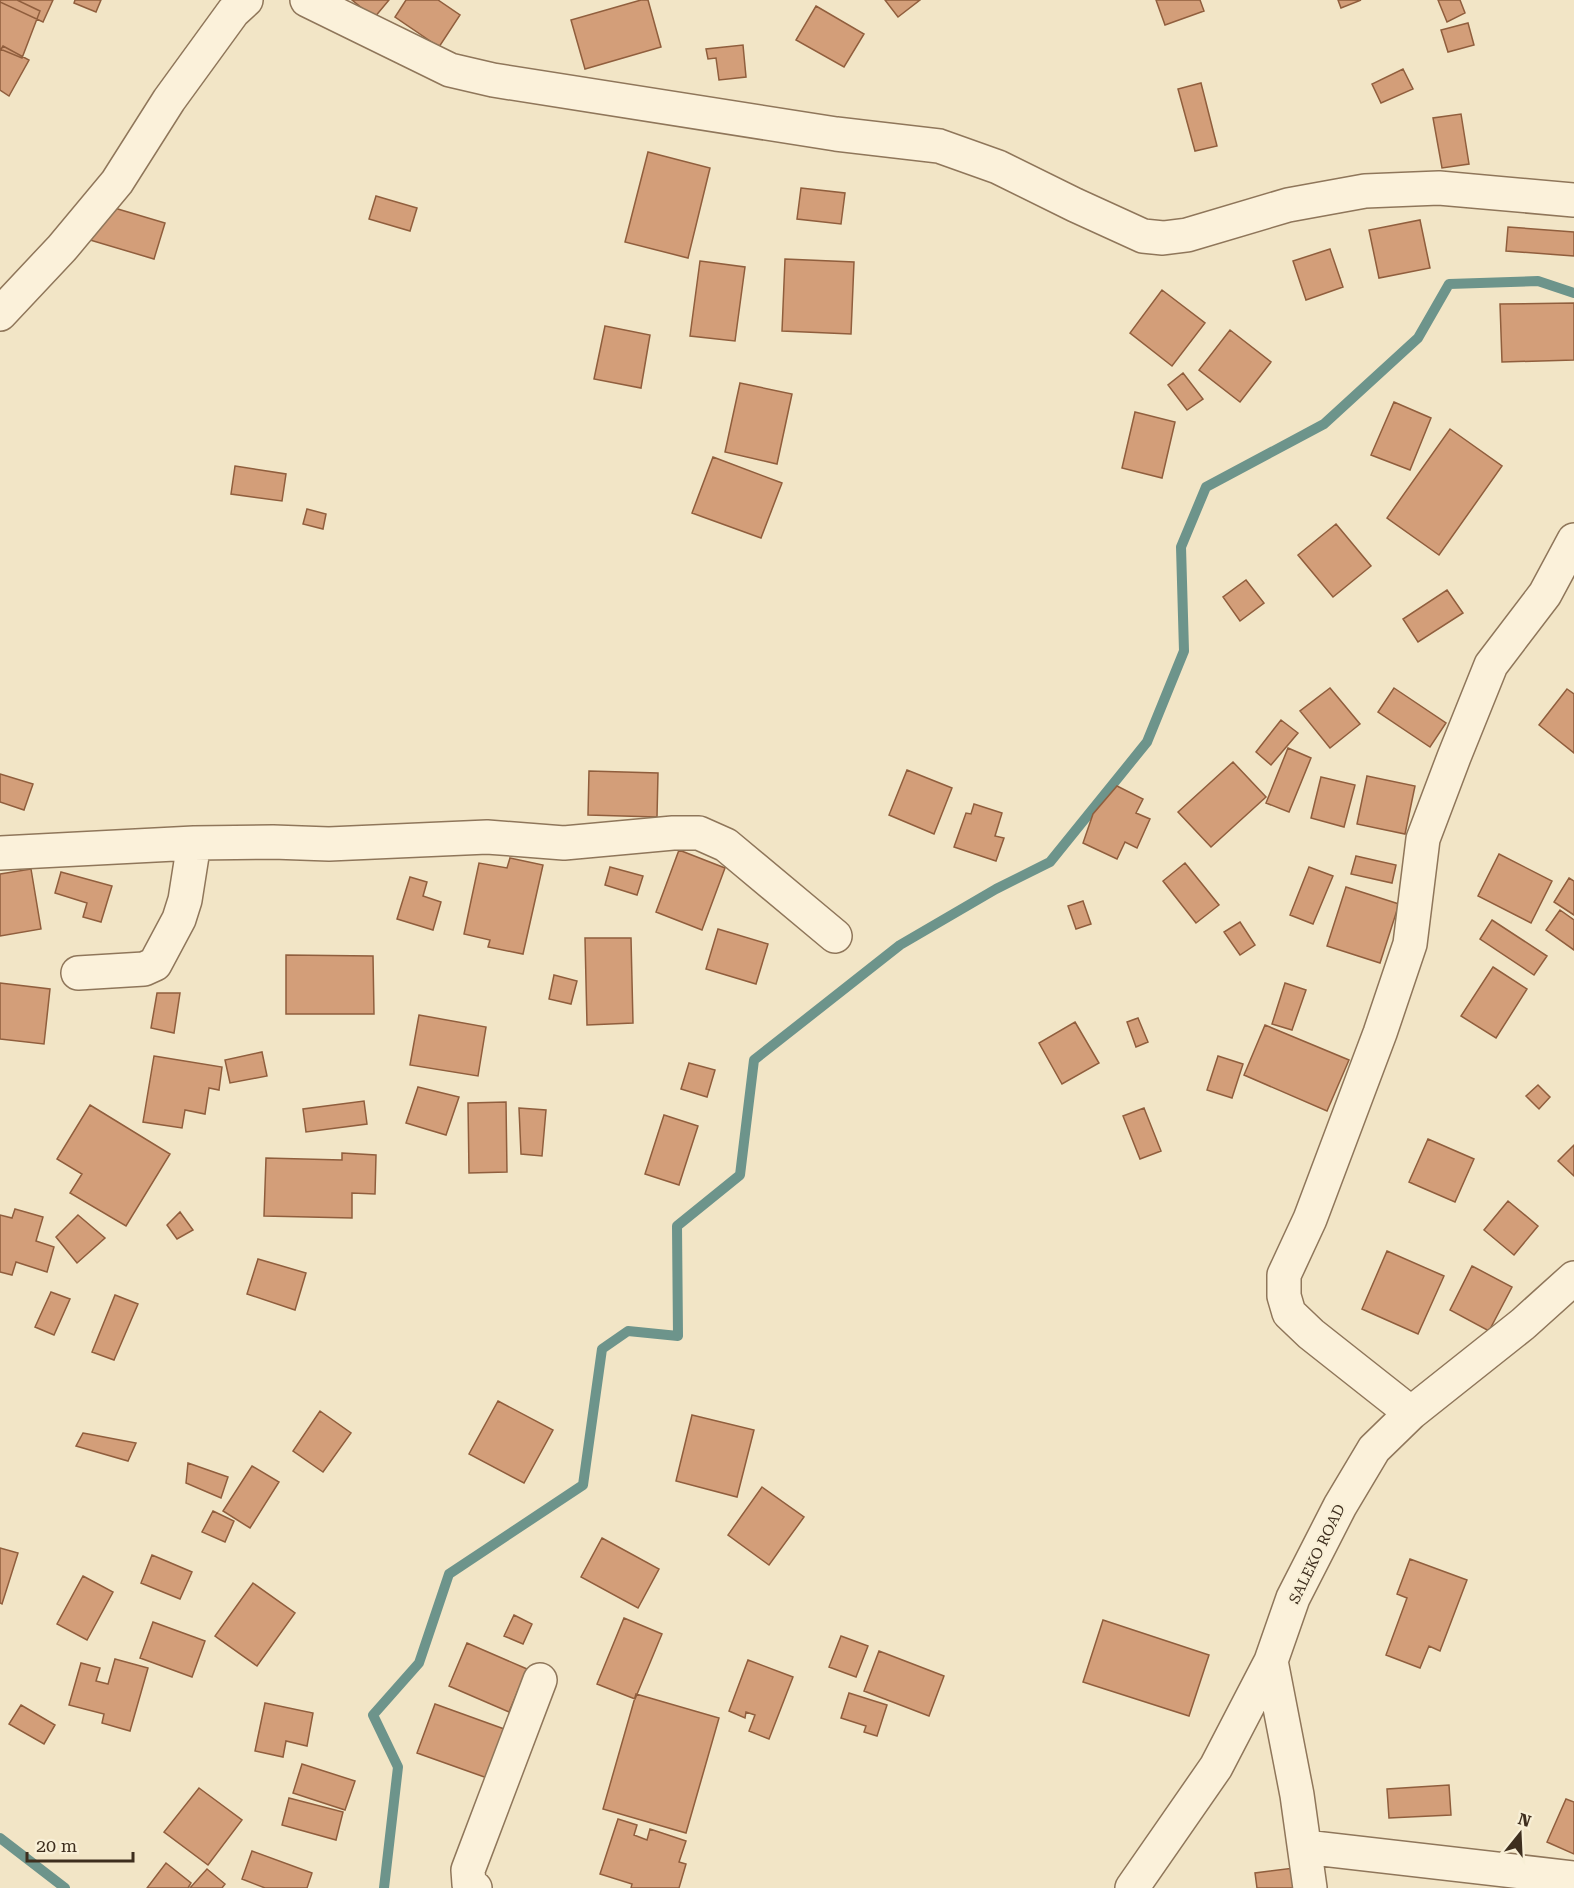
<svg xmlns="http://www.w3.org/2000/svg" width="1574" height="1888" font-family="'Roboto Serif',serif">
	<style>
		.lines { fill: none; stroke-linecap: round; stroke-linejoin: round }
		.stream { stroke: #6d948b; stroke-width: 10 }
		.building { fill: #d39e79; stroke: #905e3d; stroke-width: 1.5 }
		.minor-casing { stroke: #8f765a; stroke-width: 36 }
		.minor { stroke: #fbf1da; stroke-width: 33 }
		.labels { text-anchor: middle; dominant-baseline: central; stroke-width: 4.5; stroke-linejoin: round; paint-order: stroke }
		.street-label { font-size: 15px; fill: #3e2e1e; stroke: #f8efd6 }
	</style>
	<rect width="100%" height="100%" fill="#f2e5c6"/>
	<g class="lines">
		<path class="stream" d="M0,1838L65,1888
			M384,1888L398,1767L373,1715L419,1663L449,1574L583,1485L602,1349L628,1331L678,1336L677,1226L740,1175L754,1060L900,945L996,889L1050,862L1147,742L1184,651L1181,547L1206,487L1324,424L1418,338L1449,284L1538,281L1574,293"/>
	</g>
	<path class="building" d="M0,0H17L40,11L22,58L0,49Z
		M1,0H53L43,22L0,2Z
		M75,0H101L96,12L74,3Z
		M352,0H389L374,18Z
		M406,0H438L460,15L439,47L395,17Z
		M641,0H648L661,47L585,69L571,20Z
		M885,0H920L898,17Z
		M1156,0H1200L1204,11L1165,25Z
		M1338,0H1361L1341,8Z
		M1438,0H1460L1465,13L1447,22Z
		M816,6L864,34L844,67L796,40Z
		M1468,23L1474,45L1448,52L1441,30Z
		M743,45L746,77L719,80L716,58L708,59L706,49Z
		M3,46L29,60L9,96L0,90V51Z
		M1403,69L1413,89L1381,103L1372,84Z
		M1201,83L1217,146L1195,151L1178,89Z
		M1461,114L1469,164L1442,168L1433,118Z
		M648,152L710,168L688,258L625,242Z
		M801,188L845,193L841,224L797,219Z
		M376,196L417,208L410,231L369,219Z
		M101,204L165,223L154,259L90,240Z
		M1420,220L1430,268L1379,278L1369,230Z
		M1508,227L1574,232V256L1506,251Z
		M1330,249L1343,287L1306,300L1293,261Z
		M785,259L854,262L851,334L782,331Z
		M700,261L745,267L735,341L690,336Z
		M1162,290L1205,323L1172,366L1130,333Z
		M1574,303V360L1502,362L1500,304Z
		M605,326L650,335L641,388L594,379Z
		M1230,330L1271,362L1240,402L1199,370Z
		M1183,373L1203,399L1187,410L1168,385Z
		M740,383L792,394L777,464L725,452Z
		M1394,402L1431,418L1410,470L1371,455Z
		M1135,412L1175,422L1162,478L1122,468Z
		M1450,429L1502,466L1439,555L1387,518Z
		M713,457L782,483L761,538L692,513Z
		M235,466L286,474L282,501L231,494Z
		M307,509L326,514L323,529L303,524Z
		M1336,524L1371,566L1333,597L1298,555Z
		M1246,580L1264,603L1240,621L1223,597Z
		M1447,590L1463,613L1418,642L1403,619Z
		M1330,688L1360,724L1330,748L1300,711Z
		M1394,688L1446,723L1430,747L1378,712Z
		M1567,689L1574,694V753L1539,725Z
		M1281,720L1298,733L1271,765L1256,752Z
		M1288,748L1311,758L1289,812L1266,803Z
		M1233,762L1266,797L1211,847L1178,812Z
		M907,770L952,788L934,834L889,815Z
		M589,771L658,773L657,817L588,815Z
		M0,774L33,784L24,810L0,802Z
		M1367,776L1415,786L1405,834L1357,824Z
		M1321,777L1355,785L1344,827L1311,818Z
		M1117,786L1143,799L1136,813L1150,819L1137,848L1125,842L1117,859L1083,843L1093,814Z
		M974,804L1002,813L995,836L1004,838L996,861L954,847L966,813L971,814Z
		M679,850L725,868L702,930L656,912Z
		M1499,854L1552,881L1531,923L1478,896Z
		M1356,856L1396,865L1392,883L1351,874Z
		M510,858L543,865L523,954L488,947L490,940L464,934L479,863L507,868Z
		M1185,863L1219,905L1196,923L1163,881Z
		M610,867L643,876L637,895L605,885Z
		M1309,867L1333,876L1313,924L1290,915Z
		M31,869L41,929L0,936V874Z
		M61,872L112,886L101,922L83,917L87,903L55,893Z
		M410,877L427,882L423,896L441,902L433,930L397,919Z
		M1569,878L1574,881V915L1554,902Z
		M1346,887L1399,904L1380,963L1327,946Z
		M1083,901L1091,924L1076,929L1068,906Z
		M1560,910L1574,920V950L1546,930Z
		M1492,920L1547,956L1534,975L1480,939Z
		M1240,922L1255,945L1240,955L1224,932Z
		M718,929L768,944L756,984L706,969Z
		M585,938H631L633,1023L587,1025Z
		M286,955L373,956L374,1014H286Z
		M1493,967L1527,989L1496,1038L1461,1016Z
		M554,975L577,981L571,1004L549,999Z
		M0,983L50,989L44,1044L0,1039Z
		M1285,983L1306,990L1292,1030L1272,1024Z
		M157,993H180L174,1033L151,1028Z
		M419,1015L486,1027L478,1076L410,1065Z
		M1138,1018L1148,1042L1136,1047L1127,1022Z
		M1075,1022L1099,1063L1062,1084L1039,1043Z
		M1265,1025L1349,1060L1327,1111L1244,1075Z
		M262,1052L267,1076L230,1083L225,1060Z
		M154,1056L222,1067L219,1090L209,1088L205,1114L185,1110L182,1128L143,1122Z
		M1218,1056L1243,1064L1232,1098L1207,1090Z
		M689,1063L715,1070L707,1097L681,1089Z
		M1538,1085L1550,1097L1539,1109L1526,1096Z
		M418,1087L459,1097L446,1135L406,1123Z
		M364,1101L367,1124L306,1132L303,1109Z
		M506,1102L507,1172L469,1173L468,1103Z
		M90,1105L170,1154L126,1226L70,1193L82,1174L57,1159Z
		M519,1108L546,1110L542,1156L521,1154Z
		M1144,1108L1161,1151L1140,1159L1123,1116Z
		M664,1115L698,1126L679,1185L645,1174Z
		M1428,1139L1474,1159L1455,1202L1409,1182Z
		M1574,1145V1176L1558,1161Z
		M342,1153L376,1155L375,1194L352,1193V1218L264,1216L266,1158L342,1160Z
		M1508,1201L1538,1226L1514,1255L1484,1230Z
		M15,1209L43,1217L36,1241L54,1247L47,1272L16,1262L12,1275L0,1272V1215L12,1218Z
		M180,1212L193,1230L177,1239L167,1225Z
		M78,1215L105,1238L77,1263L56,1237Z
		M1387,1251L1444,1276L1418,1334L1362,1309Z
		M258,1259L306,1273L295,1310L247,1294Z
		M1472,1266L1512,1287L1489,1331L1450,1310Z
		M51,1292L70,1299L54,1335L35,1327Z
		M115,1295L138,1304L114,1360L92,1352Z
		M498,1401L553,1430L524,1483L469,1454Z
		M320,1411L351,1433L323,1472L293,1451Z
		M692,1415L754,1430L737,1497L676,1481Z
		M83,1433L136,1443L128,1461L76,1446Z
		M188,1463L228,1477L221,1498L186,1483Z
		M252,1466L279,1482L250,1528L223,1511Z
		M762,1487L804,1517L769,1565L728,1535Z
		M213,1511L234,1521L225,1542L202,1532Z
		M602,1538L659,1569L638,1608L581,1577Z
		M0,1548L18,1553L2,1604L0,1603Z
		M152,1555L192,1572L180,1599L141,1583Z
		M1410,1559L1467,1580L1440,1651L1429,1646L1420,1668L1386,1655L1407,1598L1397,1594Z
		M83,1576L113,1592L87,1640L57,1624Z
		M253,1583L295,1613L257,1666L215,1636Z
		M514,1615L532,1624L523,1644L504,1636Z
		M624,1618L662,1634L635,1699L597,1684Z
		M1103,1620L1209,1655L1189,1716L1083,1682Z
		M153,1622L205,1641L192,1677L140,1658Z
		M841,1636L868,1646L856,1677L829,1667Z
		M467,1643L527,1669L509,1712L449,1686Z
		M879,1651L944,1676L929,1716L864,1691Z
		M115,1659L148,1668L130,1731L102,1723L104,1714L69,1705L81,1663L100,1668L96,1681L108,1684Z
		M748,1660L793,1677L769,1739L749,1731L755,1715L746,1712L745,1718L729,1711Z
		M849,1693L887,1705L877,1736L864,1732L866,1726L841,1718Z
		M636,1694L719,1718L686,1833L603,1809Z
		M265,1703L313,1713L307,1746L286,1741L283,1757L255,1751Z
		M435,1704L507,1730L490,1779L417,1753Z
		M21,1705L55,1725L44,1744L9,1724Z
		M302,1764L355,1781L345,1810L293,1793Z
		M1449,1785L1451,1815L1389,1818L1387,1789Z
		M199,1788L242,1820L208,1865L164,1832Z
		M289,1798L343,1812L336,1840L282,1825Z
		M1566,1799L1574,1802V1854L1547,1842Z
		M618,1819L637,1825L634,1835L647,1840L650,1829L686,1841L679,1862L686,1864L679,1888H631L632,1884L600,1874Z
		M252,1851L312,1873L307,1888H265L242,1879Z
		M166,1863L191,1883L188,1888H147Z
		M1294,1868L1297,1888H1257L1255,1873Z
		M207,1869L225,1884L222,1888H190Z"/>
	<g class="lines">
		<g class="minor-casing">
			<path id="minor" d="M307,0L450,70L493,80L836,134L939,146L998,167L1075,205L1143,236L1163,238L1187,235L1288,205L1365,191L1439,188L1574,200
				M0,314L62,248L117,182L169,100L233,12L246,0
				M0,853L194,843L273,842L329,844L487,837L564,843L673,833H699L726,845L835,936
				M78,973L144,969L155,964L179,919L185,900L194,843
				M1411,1413L1311,1334L1289,1313L1284,1296V1275L1310,1219L1380,1033L1410,944L1423,839L1454,757L1491,665L1545,594L1574,540
				M1271,1661L1297,1795L1310,1888
				M1305,1847L1574,1878
				M475,1888L469,1884L468,1870L540,1680
				M1132,1888L1216,1767L1271,1661L1293,1598L1340,1506L1374,1449L1411,1413L1523,1324L1574,1278"/>
		</g>
		<use href="#minor" class="minor"/>
	</g>
	<g class="labels">
		<g class="street-label">
			<text transform="translate(1317 1554) rotate(-64)">SALEKO ROAD</text>
		</g>
	</g>
	<g transform="translate(1520 1834) rotate(18)" stroke="#f8efd6" stroke-width="4.5" paint-order="stroke">
	<path d="M0-4.5L10 22L0 15L-10 22Z" fill="#3e2e1e"/>
	<text y="-9" font-size="16" font-weight="bold" text-anchor="middle" fill="#3e2e1e">N</text>
	</g>
	<path d="M27 1852v9h106v-9" fill="none" stroke="#3e2e1e" stroke-width="3"/>
	<text x="36" y="1852" font-size="18" fill="#3e2e1e" stroke="#f8efd6" stroke-width="4.5" paint-order="stroke">20 m</text>
</svg>
